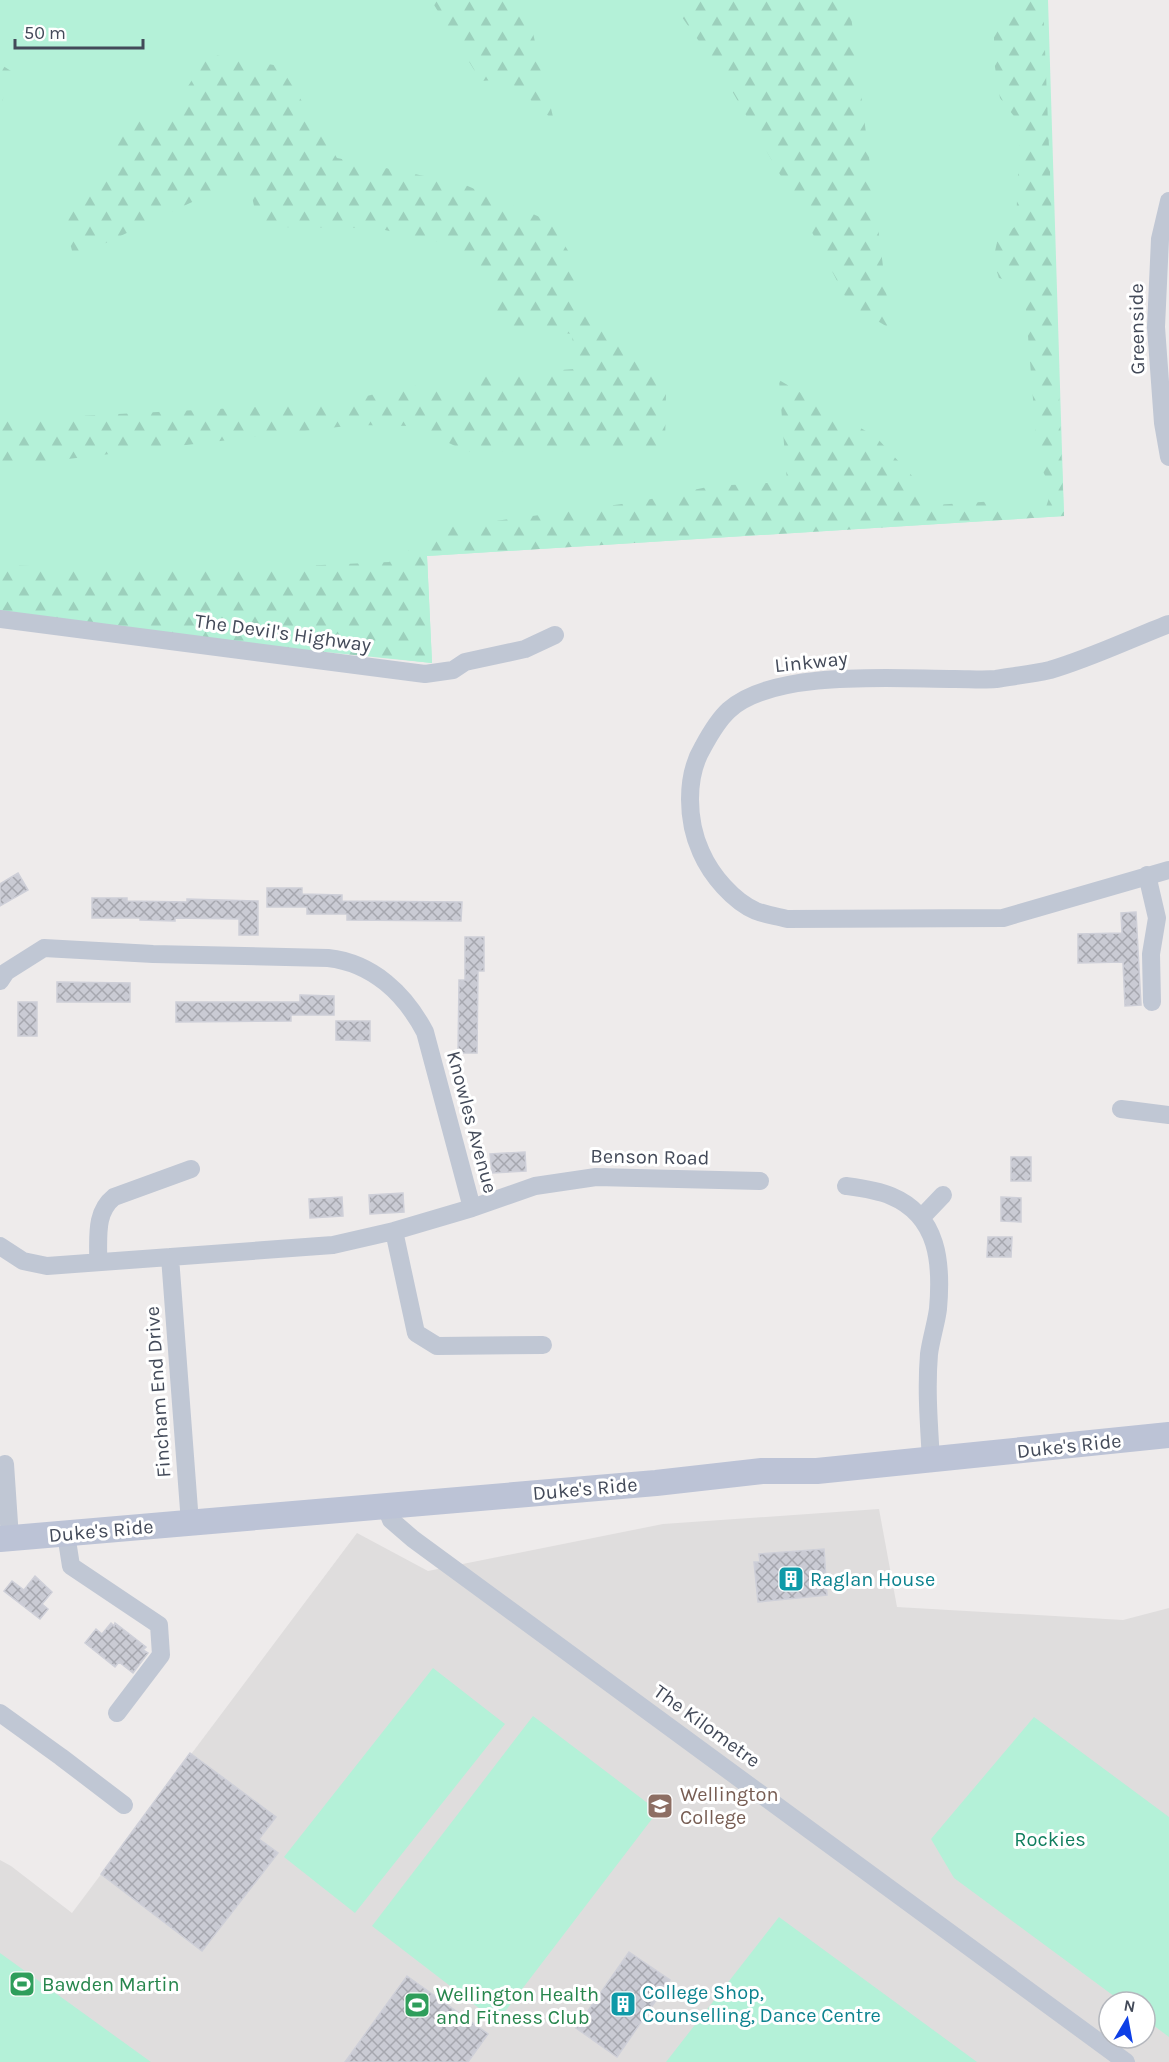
<svg xmlns="http://www.w3.org/2000/svg" width="1169" height="2062" font-family="Karla,sans-serif">
	<style>
		.education { fill: #dfdddd; fill-rule: evenodd }
		.green { fill: #b4f1d8 }
		.forest { fill: url(#forest-firs) }
		.building { fill: url(#building-cross-hatch); stroke: #cecfd8; stroke-width: 1.5 }
		.lines { fill: none; stroke-linecap: round; stroke-linejoin: round }
		.minor { stroke: #c0c7d4; stroke-width: 18 }
		.secondary { stroke: #bcc3d6; stroke-width: 26 }
		.labels { text-anchor: middle; dominant-baseline: central; stroke-width: 6; stroke-linejoin: round; paint-order: stroke }
		.street-label { font-size: 20px; fill: #434a59; stroke: #fff }
		.culture-label { font-size: 20px; fill: #0d838f; stroke: #fff; text-anchor: start }
		.education-label { font-size: 20px; fill: #785e54; stroke: #fff; text-anchor: start }
		.park-label { font-size: 20px; fill: #107e5e; stroke: #fff }
		.leisure-label { font-size: 20px; fill: #27864d; stroke: #fff; text-anchor: start }
	</style>
	<defs>
		<pattern id="forest-firs" width="22" height="20" patternUnits="userSpaceOnUse" patternTransform="scale(1.5)"><rect width="22" height="20" fill="#b4f1d8"/><path d="M5 1l3.5 6h-7zM16 11l3.5 6h-7z" fill="#9cd0bc"/></pattern>
		<pattern id="building-cross-hatch" width="8" height="8" patternUnits="userSpaceOnUse" patternTransform="scale(1.5)"><rect width="8" height="8" fill="#cacbd4"/><path d="M0 0l8 8M0 8l8-8" fill="none" stroke="#a6a7af"/></pattern>
	</defs>
	<rect width="100%" height="100%" fill="#eeebeb"/>
	<path class="education" d="M879,1509L897,1607L1123,1620L1169,1608V2062H0V1860L11,1866L72,1913L357,1533L428,1571L663,1524ZM1109,2002H1145V2038H1109Z"/>
	<path class="green" d="M0,0H1048L1064,516L427,556L432,663L0,613Z
		M433,1668L505,1724L355,1913L284,1857Z
		M533,1716L658,1811L497,2022L372,1926Z
		M1034,1717L1169,1817V2037L1145,2019V2002H1122L954,1878L931,1839Z
		M779,1917L977,2062H666Z
		M0,1953L151,2062H0Z"/>
	<path class="forest" d="M431,0H525L554,121L507,79L481,81Z
		M670,0H849L891,329L849,304L801,211L724,77Z
		M1006,0H1043L1064,516L427,556L432,663L266,646L0,613V565L184,571L389,562L449,527L637,502L712,486L787,482L779,380L876,437L915,479L934,505L997,501L1016,512L1045,510L1052,489L1038,462L1024,286L999,278L993,260L998,238L1016,226L1020,124L1000,98L994,61V28L1006,18Z
		M208,54L280,66L337,158L463,184L549,221L576,263L572,307L622,336L666,391L665,447L467,452L415,426L355,425L0,467V420L335,403L371,395L403,383L442,392L489,375L575,369L572,334L492,325L495,279L443,243L376,228L259,227L247,176L74,258L61,210L118,164L109,149L117,123L169,117Z
		M0,64L11,71L0,109Z"/>
	<path class="building" d="M18,873L28,890L0,906V884Z
		M267,888H302V894L342,895V901L462,902L461,921L347,920V914H307V907H267Z
		M92,898H127V901L187,902V899L258,901V935H239V919L175,918V921L140,920V918H92Z
		M1136,912L1141,1005L1125,1006L1123,962L1078,963V934L1122,933L1121,913Z
		M465,937H484V971H478L477,1053H458L459,980H465Z
		M57,982L130,983V1002H57Z
		M300,995L334,996V1015H291V1021L176,1022V1002H300Z
		M18,1002H37V1036H18Z
		M336,1021H370V1041L336,1040Z
		M525,1152L526,1171L492,1173L490,1154Z
		M1011,1157H1031V1181H1011Z
		M403,1193L404,1212L370,1214L369,1195Z
		M342,1197L343,1216L310,1218L309,1199Z
		M1001,1197L1021,1198V1222L1001,1221Z
		M988,1237H1012L1011,1257H987Z
		M824,1549L827,1595L758,1602L754,1562H760L759,1554Z
		M35,1576L52,1592L42,1604L48,1609L40,1619L4,1591L12,1581L24,1590Z
		M111,1623L114,1626L115,1623L146,1647L143,1650L148,1653L133,1673L119,1662L115,1667L85,1643L96,1629L102,1634Z
		M190,1753L276,1817L259,1839L278,1853L202,1951L101,1874Z
		M629,1952L670,1980L617,2057L576,2028Z
		M407,1976L488,2034L468,2062H345Z"/>
	<g class="lines">
		<path class="minor" d="M1169,201L1160,239L1156,327L1163,423L1169,457
			M0,619L425,674L453,670L465,662L525,649L555,635
			M1169,624C1130,639 1091,658 1050,670C1033,674 1014,676 996,679C983,680 969,679 955,679C896,679 774,669 729,710C718,720 710,734 703,747C685,777 687,821 701,852C711,875 733,901 756,911C766,915 777,916 787,919L1003,918L1169,870
			M1147,875L1157,918L1151,954L1152,1002
			M0,981L6,972L44,948L153,954L328,958C373,963 405,994 425,1032L472,1208
			M1121,1109L1169,1115
			M846,1186C861,1188 877,1190 891,1196C939,1216 942,1264 938,1309C936,1324 931,1339 929,1354C926,1390 929,1425 931,1460
			M922,1217L943,1195
			M394,1231L416,1333L437,1346L543,1345
			M0,1246L23,1261L47,1266L333,1245L394,1231L472,1208L535,1186L596,1177L760,1181
			M170,1257L190,1523
			M98,1262C99,1239 94,1213 114,1197L191,1169
			M5,1464L10,1538
			M385,1505L391,1520L413,1539L1126,2062
			M66,1534L71,1566L159,1625L161,1655L117,1713
			M0,1713L61,1757L124,1805"/>
		<path class="secondary" d="M0,1539L656,1483L762,1471H817L1169,1435"/>
	</g>
	<defs>
		<g id="building-square" transform="scale(1.35)"><rect x="-9" y="-9" width="18" height="18" rx="4" fill="#0f9aa8" stroke="#fff"/><path d="M-4-6H4V6H1V3H-1V6H-4ZM-2.5-4.3h1.7v1.8h-1.7ZM.8-4.3h1.7v1.8H.8ZM-2.5-1h1.7V.8h-1.7ZM.8-1h1.7V.8H.8Z" fill="#fff"/></g>
		<g id="school-square" transform="scale(1.35)"><rect x="-9" y="-9" width="18" height="18" rx="4" fill="#8d6e63" stroke="#fff"/><path d="M0-5L7-2L0 1L-7-2ZM-4 1L0 2.5L4 1V4Q0 6-4 4Z" fill="#fff"/></g>
		<g id="stadium-square" transform="scale(1.35)"><rect x="-9" y="-9" width="18" height="18" rx="4" fill="#2e9e5b" stroke="#fff"/><path d="M0-5a6.5 5 0 1 0 0 10a6.5 5 0 1 0 0-10ZM-3.5-1.8h7v3.6h-7Z" fill="#fff"/></g>
	</defs>
	<g fill-rule="evenodd">
		<use href="#building-square" x="791" y="1579"/>
		<use href="#school-square" x="660" y="1806"/>
		<use href="#stadium-square" x="22" y="1984"/>
		<use href="#building-square" x="623" y="2004"/>
		<use href="#stadium-square" x="417" y="2005"/>
	</g>
	<g class="labels">
		<g class="street-label">
			<text transform="translate(1137 329) rotate(-91)">Greenside</text>
			<text transform="translate(283 633) rotate(8)">The Devil's Highway</text>
			<text transform="translate(811 662) rotate(-6)">Linkway</text>
			<text transform="translate(472 1122) rotate(75)">Knowles Avenue</text>
			<text transform="translate(650 1157) rotate(1)">Benson Road</text>
			<text transform="translate(158 1392) rotate(-94)">Fincham End Drive</text>
			<text transform="translate(1069 1446) rotate(-6)">Duke's Ride</text>
			<text transform="translate(585 1489) rotate(-5)">Duke's Ride</text>
			<text transform="translate(101 1531) rotate(-5)">Duke's Ride</text>
			<text transform="translate(707 1726) rotate(36)">The Kilometre</text>
		</g>
		<g class="culture-label">
			<text x="810" y="1579">Raglan House</text>
			<text x="642" y="1992">College Shop,<tspan x="642" dy="23">Counselling, Dance Centre</tspan></text>
		</g>
		<g class="education-label">
			<text x="680" y="1794">Wellington<tspan x="680" dy="23">College</tspan></text>
		</g>
		<g class="park-label">
			<text x="1050" y="1839">Rockies</text>
		</g>
		<g class="leisure-label">
			<text x="42" y="1984">Bawden Martin</text>
			<text x="436" y="1994">Wellington Health<tspan x="436" dy="23">and Fitness Club</tspan></text>
		</g>
	</g>
	<g transform="translate(1127 2020) rotate(10)"><circle r="28" fill="#ffffff" stroke="#b4b7bd" stroke-width="1.5"/>
	<path d="M0-4.5L10 22L0 15L-10 22Z" fill="#0d3fe6"/>
	<text y="-9" font-size="16" font-weight="bold" text-anchor="middle" fill="#434a59">N</text>
	</g>
	<path d="M15 39v9h128v-9" fill="none" stroke="#434a59" stroke-width="3"/>
	<text x="24" y="39" font-size="18" fill="#434a59" stroke="#ffffff" stroke-width="4.5" paint-order="stroke">50 m</text>
</svg>
